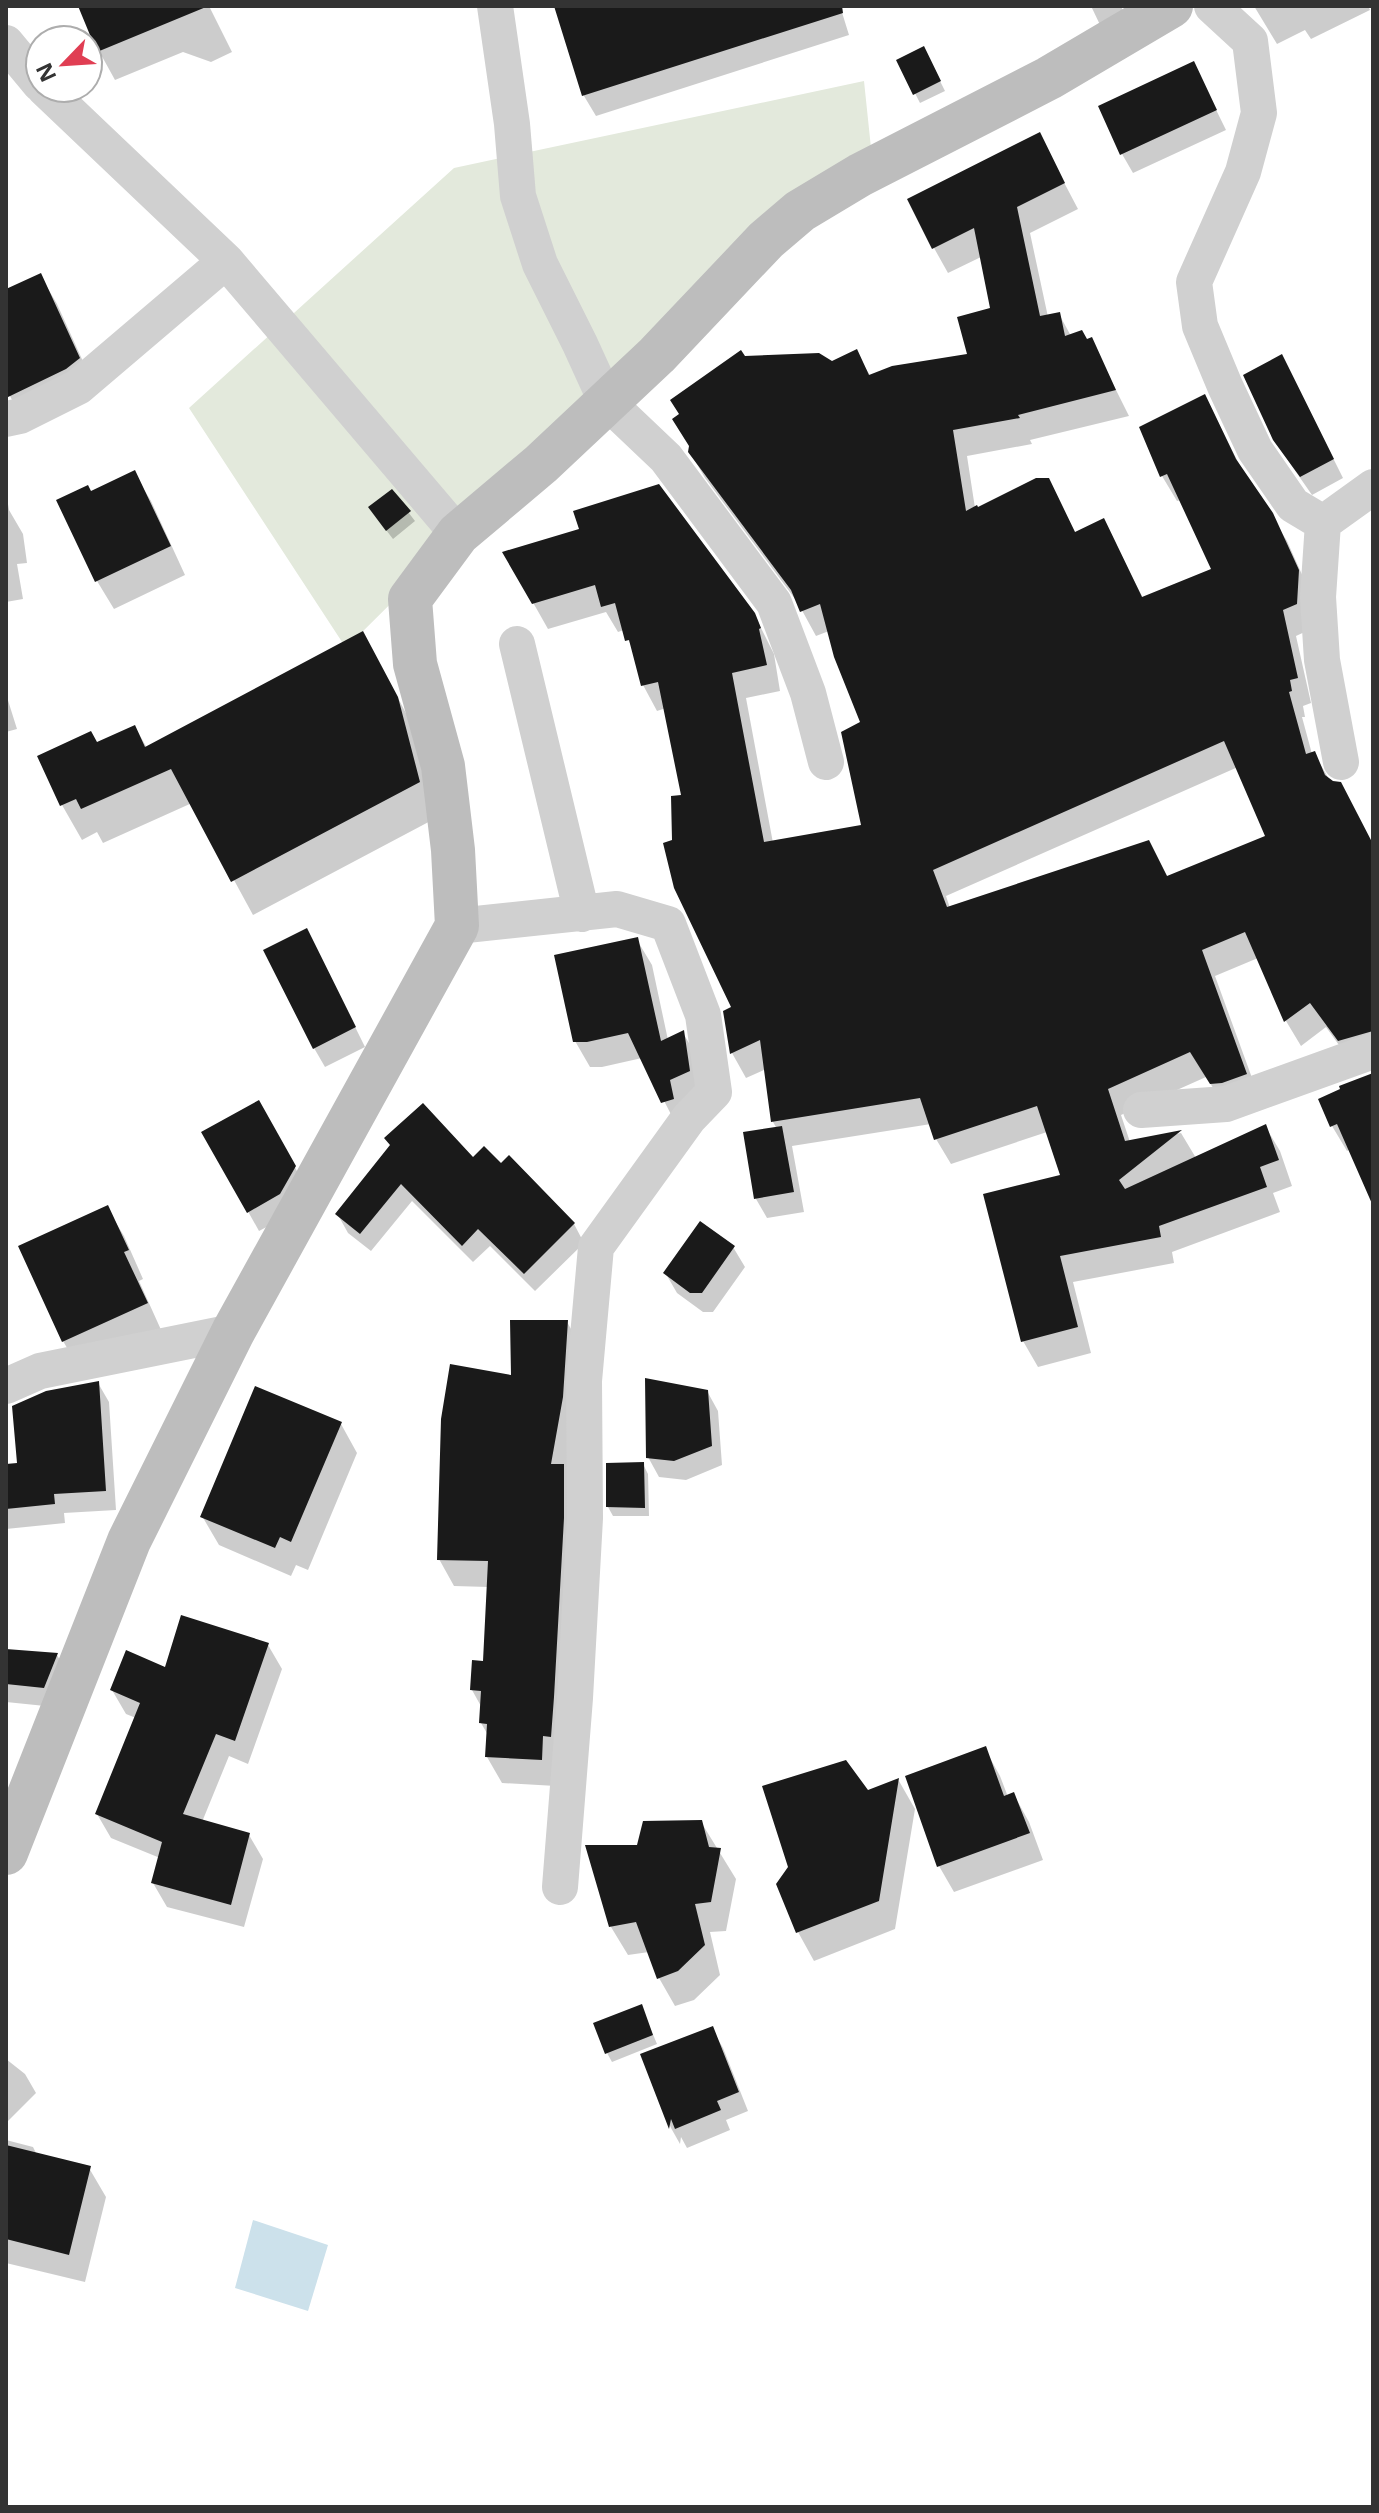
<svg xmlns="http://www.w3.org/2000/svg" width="1379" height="2513" font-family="'Noto Sans',sans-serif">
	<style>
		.green { fill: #e3e9dc }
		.water { fill: #cce1eb }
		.shadow { fill: #0003; fill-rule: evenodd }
		.building { fill: #1a1a1a; fill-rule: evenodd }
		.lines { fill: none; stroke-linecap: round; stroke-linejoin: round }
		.street { stroke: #d0d0d0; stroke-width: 36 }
		.secondary { stroke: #bdbdbd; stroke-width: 44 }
	</style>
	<rect width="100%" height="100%" fill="#fff"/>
	<path class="green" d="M864,81L871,148L755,242L346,648L189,408L454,168Z"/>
	<path class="water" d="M253,2220L328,2245L308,2311L235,2288Z"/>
	<path class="shadow" d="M80,6H209L232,52L211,62L183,52L115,80L99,51Z
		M566,6H840L849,35L596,116L584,96L557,9Z
		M1091,6H1121L1125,16L1102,29Z
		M1254,6H1368L1370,10L1311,39L1305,30L1277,44Z
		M928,57L945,91L920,103L898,60Z
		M1193,63L1226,130L1133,173L1122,154Z
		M1039,135L1078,209L1030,233L1048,317L1059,314L1071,336L1087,342L1091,340L1129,416L1030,440L1032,444L967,456L975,508L978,510L1048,480L1076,534L1104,521L1143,598L1214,570L1181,500L1177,501L1162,476L1141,428L1205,396L1244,474L1287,541L1312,597L1311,629L1296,636L1311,703L1303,706L1305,717H1302L1312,754L1314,753L1330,781L1373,845V1059L1354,1066L1326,1027L1301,1046L1286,1021L1258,958L1215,976L1260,1100L1227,1109L1206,1077L1121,1115L1130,1142L1181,1133L1196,1158L1265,1126L1280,1151L1292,1186L1273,1193L1280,1212L1172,1252L1174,1263L1073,1282L1091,1353L1038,1367L1023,1341L1062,1176L1047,1132L951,1164L936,1139L931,1124L792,1146L804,1212L767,1218L756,1199L777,1129L773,1122L766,1069L746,1078L732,1053L733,1008L674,842L684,797L666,708L657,711L643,685L635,654L624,630L618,632L606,612L548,629L505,553L754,614L774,654L780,691L746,698L773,843L863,827L862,723L829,631L816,636L798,603L705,478L690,452L744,358L832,363L856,352L871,377L969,356L992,310L981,257L948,273L934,248ZM1238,767L1268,837L1168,878L1149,842L950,908L946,896Z
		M40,275L57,304L95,388L26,425L6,389V291Z
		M1292,376L1343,478L1312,495L1287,459Z
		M134,473L151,501L185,575L114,609L97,581L91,494Z
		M392,491L415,521L393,539L376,517Z
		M6,492L9,510L23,534L27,563L17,564L23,599L6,602Z
		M382,668L417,734L438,817L253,915L192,803L103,843L97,832L82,840L62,805L40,757L97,745L135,727L147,748Z
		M6,694L17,729L6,732Z
		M637,940L652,965L668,1040L683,1033L698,1058L703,1097L678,1128L642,1058L602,1067H590L575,1041Z
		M317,950L365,1047L325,1067L314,1048Z
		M1373,1075V1195L1350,1149L1347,1151L1332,1126Z
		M258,1102L306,1187L291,1214L259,1231L204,1133Z
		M423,1105L473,1160L501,1166L509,1158L574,1224L584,1243L535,1291L490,1246L473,1262L412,1201L371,1251L348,1233L338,1215Z
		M107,1208L124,1236L143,1279L139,1281L162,1332L80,1370L63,1341Z
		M733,1247L745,1267L713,1312H703L677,1293L666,1274Z
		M567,1322L582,1348L578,1492L556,1786L502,1783L487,1757L488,1735L481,1723L482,1708L472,1690L485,1663L488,1587L454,1586L439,1559L513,1377Z
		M98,1383L109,1402L116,1510L64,1513L65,1523L6,1529V1466L20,1465Z
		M707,1391L718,1411L722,1465L686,1480L659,1477L648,1457Z
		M341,1424L357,1453L308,1570L296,1565L291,1576L219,1545L202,1516Z
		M643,1464L648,1474L649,1516H613L608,1507Z
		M268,1645L282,1669L248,1764L229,1756L202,1822L249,1835L263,1859L244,1927L167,1907L153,1883L160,1858L111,1838L97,1814L136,1718L126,1714L112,1690L166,1669Z
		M6,1651L57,1655L68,1674L55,1707L6,1702Z
		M985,1749L1000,1776L1008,1797L1014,1795L1029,1822L1043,1860L954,1892L939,1866Z
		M899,1781L915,1809L895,1929L814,1961L798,1932L779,1884L790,1867L867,1792Z
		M701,1822L736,1879L726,1931L710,1932L720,1975L694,2000L675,2006L659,1978L649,1952L628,1955L611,1927L639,1847Z
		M641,2006L657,2044L612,2062L607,2053Z
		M712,2029L723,2048L748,2111L726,2120L730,2130L687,2148L681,2137L680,2144L671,2128L642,2056Z
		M6,2059L25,2074L36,2093L6,2123Z
		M6,2140L33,2147L37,2155L89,2168L106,2197L85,2282L6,2263Z"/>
	<path class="building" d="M78,6H206V7L97,52Z
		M554,6H842L843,13L582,96Z
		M924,46L941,81L913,95L896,60Z
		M1194,61L1217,110L1120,155L1098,106Z
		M1040,132L1065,183L1017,207L1040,316L1060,312L1065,336L1082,330L1087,339L1092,337L1116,390L1018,415L1020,418L953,430L966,511L977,505L978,507L1036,478H1049L1075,532L1104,518L1142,597L1211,569L1167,474L1160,477L1139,427L1205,394L1236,459L1273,513L1299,570L1297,604L1283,610L1298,678L1290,680L1292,691L1289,692L1306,754L1315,751L1325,775L1333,781L1341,782L1373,844V1031L1338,1041L1310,1003L1284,1022L1245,932L1202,950L1247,1074L1222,1083L1210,1084L1190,1052L1108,1089L1125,1141L1182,1130L1119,1180L1125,1189L1266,1124L1279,1160L1260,1167L1267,1187L1159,1226L1161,1237L1060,1256L1078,1327L1021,1342L983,1194L1060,1175L1037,1106L934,1140L920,1098L771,1122L760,1040L730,1054L723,1011L731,1007L674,888L663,843L672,840L671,796L681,795L658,682L641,686L629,640L625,641L615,603L601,607L595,585L532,604L502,552L579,529L573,511L659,484L755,613L761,628L759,629L767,665L732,673L764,842L861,825L841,732L860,722L834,657L820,604L800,612L791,590L688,452L689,446L672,419L679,414L670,400L741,350L745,356L819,353L832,361L857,349L869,375L892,366L967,354L957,317L990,308L974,228L932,249L907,199ZM1224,741L1265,836L1167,876L1149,840L947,907L933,870Z
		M41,273L80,358L66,369L6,398V289Z
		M1282,354L1334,459L1300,477L1273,440L1243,375Z
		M135,470L171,546L95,582L56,500L88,485L91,491Z
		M392,489L411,511L386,531L368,507Z
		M363,631L398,697L420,782L231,882L171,769L81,809L76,799L60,806L37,756L91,731L97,742L135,725L145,747Z
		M307,928L356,1027L313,1049L263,950Z
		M638,937L661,1041L684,1030L690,1071L670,1080L674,1099L661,1103L628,1033L587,1042H573L554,955Z
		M1373,1073V1206L1337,1124L1330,1127L1318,1099L1340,1089L1339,1086Z
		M259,1100L296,1166L280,1194L247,1213L201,1132Z
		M423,1103L473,1157L484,1146L501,1163L509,1155L575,1223L524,1274L478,1229L462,1246L401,1184L360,1234L335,1214L390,1145L384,1138Z
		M782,1126L794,1192L754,1199L743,1132Z
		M108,1205L129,1250L124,1252L148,1303L62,1342L18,1246Z
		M700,1221L735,1246L702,1293H690L663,1273Z
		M510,1320H568L563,1397L551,1464H564V1518L554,1697L551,1737L543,1736L542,1760L485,1757L487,1724L479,1723L481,1691L470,1690L472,1660L483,1661L488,1561L437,1560L441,1419L450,1364L511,1375Z
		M645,1378L708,1390L712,1446L674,1461L646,1458Z
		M99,1381L106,1491L54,1494L55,1504L6,1509V1464L17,1463L12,1406L46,1391Z
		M255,1386L342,1422L291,1542L280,1537L275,1548L200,1517Z
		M644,1462L645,1508L606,1507V1463Z
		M181,1615L269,1643L235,1741L216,1734L183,1814L250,1833L231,1905L151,1883L162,1842L95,1814L140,1703L110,1690L126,1650L165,1667Z
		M6,1649L58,1653L44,1688L6,1684Z
		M986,1746L1004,1796L1014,1792L1030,1833L937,1867L905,1776Z
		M846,1760L868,1790L899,1778L879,1901L796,1933L776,1884L788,1867L762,1786Z
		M702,1820L709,1847L721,1848L711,1902L695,1904L705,1945L678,1971L657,1979L636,1922L609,1927L585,1845H637L643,1821Z
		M642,2004L653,2035L605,2054L593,2023Z
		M713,2026L739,2092L717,2101L721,2110L675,2129L671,2119L669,2129L640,2054Z
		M6,2145L91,2166L69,2255L6,2239Z"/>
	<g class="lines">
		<path class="street" d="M495,6L512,124L518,196L540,264L580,344L606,401L666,458L774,603L808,693L826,762
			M1212,6L1250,41L1259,113L1243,172L1194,282L1200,326L1225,386L1255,450L1293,505L1323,523L1373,487
			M6,43L40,84
			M44,88L226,261L458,534
			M6,419L20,416L78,387L226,261
			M1323,523L1318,597L1322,660L1341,762
			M517,644L582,914
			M457,926L617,909L668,924L703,1015L714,1092L689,1118L596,1247L584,1381L585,1518L575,1698L560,1887
			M1141,1110L1226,1104L1373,1051
			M6,1386L40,1371L233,1332"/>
		<path class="secondary" d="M6,1853L129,1541L233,1332L457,926L453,850L443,766L415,664L410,599L458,534L541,464L657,355L766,240L800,211L860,175L1049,78L1171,6"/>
	</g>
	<rect width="1379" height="2513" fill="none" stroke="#333333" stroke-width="16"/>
	<g transform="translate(64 64) rotate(245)"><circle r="38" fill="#ffffff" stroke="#adadad" stroke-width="2"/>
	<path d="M0-6L14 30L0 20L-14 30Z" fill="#e03e53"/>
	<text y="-12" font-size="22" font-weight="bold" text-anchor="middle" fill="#333333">N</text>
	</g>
</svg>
